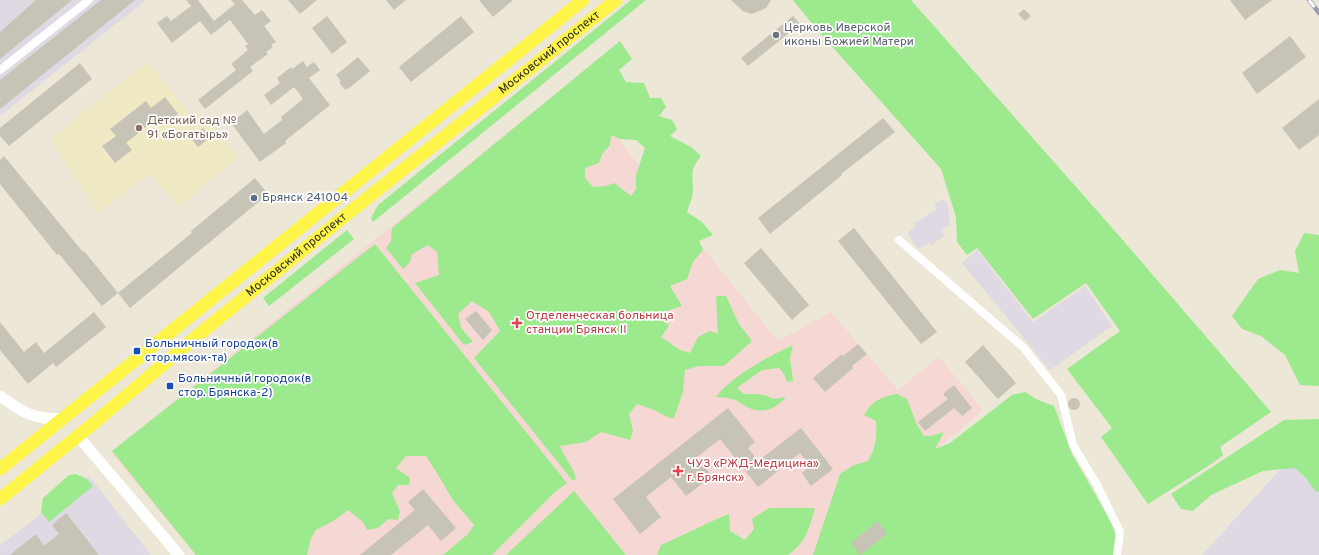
<svg xmlns="http://www.w3.org/2000/svg" width="1319" height="555" font-family="Overpass,sans-serif">
	<style>
		.industrial { fill: #ded9e3 }
		.education { fill: #f0eac4 }
		.medical { fill: #f5d7d3 }
		.green { fill: #9cea8d; fill-rule: evenodd }
		.building { fill: #c7c3b7 }
		.lines { fill: none; stroke-linecap: round; stroke-linejoin: round }
		.street { stroke: #fff; stroke-width: 8 }
		.secondary { stroke: #fff; stroke-width: 11 }
		.primary { stroke: #fff549; stroke-width: 13 }
		.rail-casing { stroke: #9b9ab5; stroke-width: 4.5 }
		.rail { stroke: #fff; stroke-width: 3; stroke-dasharray: 9; stroke-linecap: butt }
		.worship-dot { fill: #6b7280; stroke: #fff; stroke-width: 1.5 }
		.education-dot { fill: #8d6e63; stroke: #fff; stroke-width: 1.5 }
		.service-dot { fill: #5c6f8a; stroke: #fff; stroke-width: 1.5 }
		.health-dot { fill: #e0444e; stroke: #fff; stroke-width: 1.5 }
		.transit-dot { fill: #1a4fb4; stroke: #fff; stroke-width: 1.5 }
		.labels { text-anchor: middle; dominant-baseline: central; stroke-width: 3.5; stroke-linejoin: round; paint-order: stroke }
		.worship-label { font-size: 12px; fill: #5b616d; stroke: #fff; text-anchor: start }
		.street-label { font-size: 12px; fill: #282828; stroke: #fff }
		.education-label { font-size: 12px; fill: #785e54; stroke: #fff; text-anchor: start }
		.service-label { font-size: 12px; fill: #4e5e75; stroke: #fff; text-anchor: start }
		.health-label { font-size: 12px; fill: #be3a42; stroke: #fff; text-anchor: start }
		.transit-label { font-size: 12px; fill: #164399; stroke: #fff; text-anchor: start }
	</style>
	<rect width="100%" height="100%" fill="#ece7d7"/>
	<path class="industrial" d="M0,0H146L0,116Z
		M944,199L948,206L950,224L942,230L944,236L931,245L929,243L918,249L907,233L916,226L915,223L936,210L935,204Z
		M977,250L1033,322L1085,286L1112,326L1050,370L962,263Z
		M1311,436L1319,438V555H1202Z
		M89,476L151,555H0V546Z"/>
	<path class="education" d="M148,62L194,118L201,113L238,158L179,207L151,174L99,212L50,139Z"/>
	<path class="medical" d="M573,80L695,238L778,341L831,312L898,390L939,357L983,410L908,474L820,555H196L111,452Z"/>
	<path class="green" d="M631,0H646L373,222L371,218L378,205Z
		M793,0H911L1114,230L1271,412L1220,447L1223,455L1213,463L1148,504L1101,437L1112,428L1067,369L1120,331L1086,283L1033,319L977,248L967,255L957,242L956,217L941,169L813,25Z
		M620,41L632,59L619,70L626,82L644,83L650,98H661L666,107L659,116L672,120L677,129L670,136L691,147L701,156C689,171 693,173 693,190C693,197 689,205 687,212L702,222L713,235L699,241L703,250L693,262L687,279L670,286L682,306L660,313L669,326L661,337L680,350L690,353L698,337L710,331L718,334L716,296H726L739,324L752,341L724,366H699L685,370L683,392L674,418H670L654,410L637,404L629,414L633,431L630,440L601,432L586,442L560,446C564,458 574,467 576,479L573,481L474,358L500,331L489,312L472,301L458,314L461,328L473,342L464,345L415,283L439,275L437,252L428,245L412,254L410,262L403,269L386,248L391,241L392,228ZM611,135L620,139L636,140L645,148L636,175V189L631,196L614,183L606,186L593,187L585,178V168L599,163L602,154L610,145Z
		M347,230L354,239L269,306L263,298Z
		M1304,233L1319,235V386L1300,385L1285,355L1261,336L1242,329L1232,316L1258,279L1280,270L1299,273L1295,251Z
		M375,244L567,483L556,491L492,555H443L468,534L474,525L452,499L440,478L426,456H406L396,468L410,478L409,485H398L392,493L400,512L398,520L388,519L378,528L367,530L363,522L348,510L335,520L316,530L311,538L307,555H196L112,451Z
		M793,345L790,358L793,381L787,382L784,374L779,368L762,370L737,388L744,394C755,394 764,393 773,399L786,397C776,409 764,414 749,408C744,406 740,402 735,400C729,398 723,397 716,397C730,377 771,355 793,345Z
		M1025,392L1038,400L1054,406L1072,454L1113,525L1116,537L1114,555H813L840,474L852,466L868,461C876,448 877,437 876,421L864,415C872,401 881,397 897,394L907,399L917,425L924,436H931L944,432L935,449L950,443L1012,395Z
		M1319,419V492L1315,491L1306,478L1295,468L1263,471L1211,495L1193,511L1181,509L1171,494L1284,420Z
		M76,474L87,479L93,486L49,522L41,512L43,498L69,475Z
		M574,491L626,555H506Z
		M769,508H815C810,527 805,544 788,555H657L661,545C684,535 706,523 729,514L730,531L745,540L754,529L752,519Z"/>
	<path class="building" d="M36,0H72L0,59V32Z
		M101,0H135L0,109V80Z
		M186,0H198L214,21L235,4L231,0H242L255,15L262,10L271,21L264,26L276,42L271,45L273,47L266,52L268,54L250,67L253,71L205,109L198,100L236,70L231,64L248,50L245,46L248,44L230,20L211,35L200,21L172,43L157,23L167,16L171,21L191,6Z
		M288,0H317L300,14Z
		M386,0H406L394,10Z
		M479,0H513L493,17Z
		M731,0H771L766,8L757,12L751,14L743,11Z
		M1230,0H1272L1245,20Z
		M1024,9L1031,16L1025,21L1018,14Z
		M327,16L347,42L332,54L312,28Z
		M461,16L474,32L411,82L399,67Z
		M793,16L800,24L748,66L741,58Z
		M1290,36L1306,57L1257,94L1242,73Z
		M358,57L370,71L348,89L347,88L345,90L339,82L341,81L336,75Z
		M303,61L307,67L314,62L320,70L309,78L330,105L285,141L286,143L260,162L231,123L247,110L264,134L282,120L281,117L303,99L294,87L271,105L264,95L280,83L277,78L291,67L292,69Z
		M80,63L92,79L9,146L0,136V128Z
		M165,97L178,114L162,126L156,119L126,143L132,150L115,163L102,146L116,136L110,129L146,101L151,108Z
		M1319,99V135L1299,150L1282,128Z
		M883,118L895,132L841,174L842,175L770,234L758,218Z
		M203,128L210,138L198,147L190,137Z
		M4,156L83,252L84,251L118,293L102,306L59,254L57,255L0,184V160Z
		M255,178L268,194L130,308L118,293L192,233L191,231Z
		M854,228L937,332L921,344L838,241Z
		M761,248L809,305L792,320L744,263Z
		M476,311L492,330L483,340L465,319Z
		M94,312L106,327L56,367L53,363L28,384L0,350V322L24,352L36,342L44,353Z
		M858,344L867,354L852,366L853,368L825,392L813,378L842,354L843,356Z
		M983,345L1016,383L998,399L965,362Z
		M954,385L972,408L962,416L954,408L925,431L918,422L948,399L943,394Z
		M1068 404a6 6 0 1 1 12 0a6 6 0 1 1-12 0Z
		M728,408L755,442L748,448L758,461L801,428L833,469L811,486L802,473L811,466L800,453L758,487L720,439L697,457L712,476L686,496L671,477L646,497L661,517L640,534L613,499Z
		M423,489L456,528L441,541L428,525L391,555H360L415,510L408,502Z
		M66,513L99,555H10L36,534L44,546L59,534L52,525Z
		M878,521L887,534L860,555L851,543Z"/>
	<g class="lines">
		<path class="street" d="M0,70L89,0
			M899,240L1024,348L1061,395L1073,445L1096,483L1120,532L1117,555"/>
		<path class="secondary" d="M0,396C23,413 33,419 62,419
			M78,436L179,555"/>
		<g class="primary">
			<path d="M0,469L583,0"/>
			<path id="s1" d="M0,499L94,423L197,336L351,211L616,0"/>
		</g>
		<g class="rail-casing">
			<path id="rail" d="M1309,0L1319,13"/>
		</g>
		<use href="#rail" class="rail"/>
	</g>
	<circle class="worship-dot" cx="776" cy="35" r="4"/>
	<circle class="education-dot" cx="139" cy="128" r="4"/>
	<circle class="service-dot" cx="254" cy="198" r="4"/>
	<g class="health-dot">
		<path d="M515 317h4v4h4v4h-4v4h-4v-4h-4v-4h4z"/>
		<path d="M676 465h4v4h4v4h-4v4h-4v-4h-4v-4h4z"/>
	</g>
	<g class="transit-dot">
		<rect x="133" y="347" width="8" height="8" rx="2"/>
		<rect x="166" y="382" width="8" height="8" rx="2"/>
	</g>
	<g class="labels">
		<g class="worship-label">
			<text x="784" y="28">Церковь Иверской<tspan x="784" dy="14">иконы Божией Матери</tspan></text>
		</g>
		<g class="street-label">
			<text stroke="none"><textPath href="#s1" startOffset="708">Московский проспект</textPath></text>
			<text stroke="none"><textPath href="#s1" startOffset="384">Московский проспект</textPath></text>
		</g>
		<g class="education-label">
			<text x="147" y="121">Детский сад №<tspan x="147" dy="14">91 «Богатырь»</tspan></text>
		</g>
		<g class="service-label">
			<text x="262" y="198">Брянск 241004</text>
		</g>
		<g class="health-label">
			<text x="526" y="316">Отделенческая больница<tspan x="526" dy="14">станции Брянск II</tspan></text>
			<text x="687" y="464">ЧУЗ «РЖД-Медицина»<tspan x="687" dy="14">г. Брянск»</tspan></text>
		</g>
		<g class="transit-label">
			<text x="145" y="344">Больничный городок(в<tspan x="145" dy="14">стор.мясок-та)</tspan></text>
			<text x="178" y="379">Больничный городок(в<tspan x="178" dy="14">стор. Брянска-2)</tspan></text>
		</g>
	</g>
</svg>
